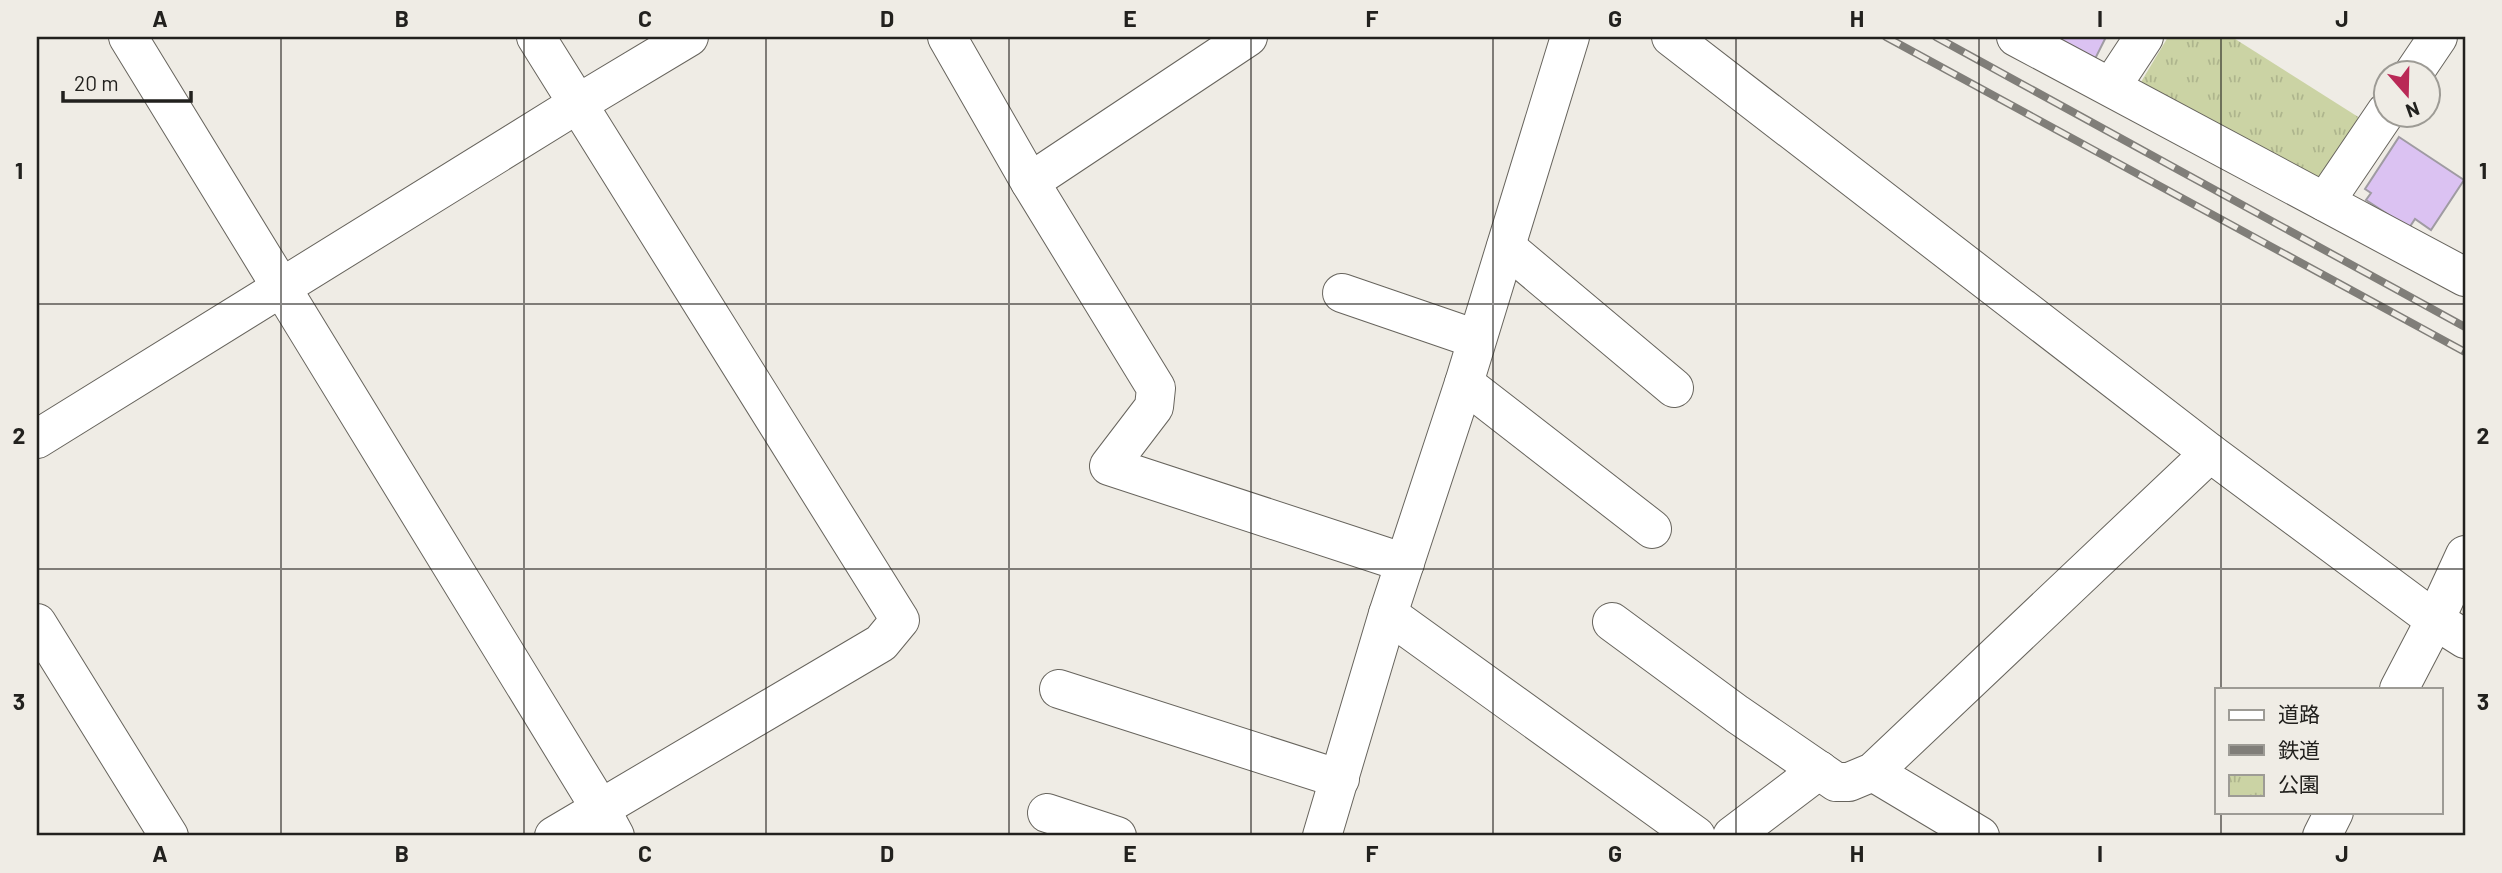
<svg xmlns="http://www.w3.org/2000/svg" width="2502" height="873" viewBox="0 0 2502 873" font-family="Barlow,'Noto Sans JP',sans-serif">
	<defs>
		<pattern id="park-tufts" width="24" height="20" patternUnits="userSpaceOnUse" patternTransform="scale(1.75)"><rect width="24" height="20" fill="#cbd3a4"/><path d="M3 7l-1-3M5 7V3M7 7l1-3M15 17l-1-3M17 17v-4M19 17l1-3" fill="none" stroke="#aeb58d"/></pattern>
	</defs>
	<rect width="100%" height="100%" fill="#efece5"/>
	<!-- park -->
	<polygon fill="url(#park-tufts)" points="2168,37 2232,37 2363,120 2330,178 2316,178 2141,82"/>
	<!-- building -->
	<g fill="#dbc2f2" stroke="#9f9ba2" stroke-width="2">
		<polygon points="2053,37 2106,37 2095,59"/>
		<polygon points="2399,137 2464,180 2431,230 2415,219 2409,228 2366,200 2371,193 2365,189"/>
	</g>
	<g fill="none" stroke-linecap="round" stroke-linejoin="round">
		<defs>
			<g id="minor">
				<polyline points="128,37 600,808 615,836"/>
				<polyline points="536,37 900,620 881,643 554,836"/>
				<polyline points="947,37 1030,182 1156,388 1154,407 1109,466 1405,563"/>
				<polyline points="1671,37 2210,453 2435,620 2465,639"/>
				<polyline points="2016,37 2465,277"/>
				<polyline points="2413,74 2438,37"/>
				<polyline points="2111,87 2144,37"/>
				<polyline points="1030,182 1248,37"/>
				<polyline points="2325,202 2386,112"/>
				<polyline points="1506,247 1674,388"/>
				<polyline points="1342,293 1476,339"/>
				<polyline points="1464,383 1652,529"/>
				<polyline points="37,439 579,103 689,37"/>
				<polyline points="1388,614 1696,836"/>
				<polyline points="1612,622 1737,714 1836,782 1849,782 1873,772 2210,453"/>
				<polyline points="1059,689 1340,779"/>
				<polyline points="1873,772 1980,836"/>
				<polyline points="1047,813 1117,836"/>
				<polyline points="1322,836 1388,614 1464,383 1570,37"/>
				<polyline points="1732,836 1819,770"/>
			</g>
			<g id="tertiary">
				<polyline points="37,623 169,836"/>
				<polyline points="2399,689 2435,620 2465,555"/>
				<polyline points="2322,836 2334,812"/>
			</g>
		</defs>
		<!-- minor casing -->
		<use href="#minor" stroke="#67645d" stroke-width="40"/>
		<!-- tertiary casing -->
		<use href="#tertiary" stroke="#67645d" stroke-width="40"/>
		<!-- minor -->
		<use href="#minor" stroke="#fff" stroke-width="38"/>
		<!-- tertiary -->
		<use href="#tertiary" stroke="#fff" stroke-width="38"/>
		<defs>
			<g id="rail">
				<polyline points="1886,37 2465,352"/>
				<polyline points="1936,37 2465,327"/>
			</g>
		</defs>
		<!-- rail casing -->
		<use href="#rail" stroke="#807e79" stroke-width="8"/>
		<!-- rail -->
		<use href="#rail" stroke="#efece5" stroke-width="5" stroke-dasharray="16" stroke-linecap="butt"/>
	</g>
	<!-- grid -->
	<path fill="none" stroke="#22211e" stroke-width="2" stroke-opacity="0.55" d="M281,37v799M524,37v799M766,37v799M1009,37v799M1251,37v799M1493,37v799M1736,37v799M1979,37v799M2221,37v652M37,304h2428M37,569h2428M2221,812v24"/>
	<!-- border -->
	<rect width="2502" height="873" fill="none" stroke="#efece5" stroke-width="77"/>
	<!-- legend -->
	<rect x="2215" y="688" width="228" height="126" fill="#efece5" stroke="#9d9b95" stroke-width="2"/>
	<rect x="2229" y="710" width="35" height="10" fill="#ffffff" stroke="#9d9b95" stroke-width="2"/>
	<text x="2278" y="722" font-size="21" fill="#22211e">道路</text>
	<rect x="2229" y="745" width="35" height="10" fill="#807e79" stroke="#9d9b95" stroke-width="2"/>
	<text x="2278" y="758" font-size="21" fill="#22211e">鉄道</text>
	<rect x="2229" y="775" width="35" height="21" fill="url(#park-tufts)" stroke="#9d9b95" stroke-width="2"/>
	<text x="2278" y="792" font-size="21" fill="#22211e">公園</text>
	<!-- north arrow -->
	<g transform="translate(2407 94) rotate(160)"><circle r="33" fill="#efece5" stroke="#9d9b95" stroke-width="2"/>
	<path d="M0-5L12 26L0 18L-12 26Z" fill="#b92956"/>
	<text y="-10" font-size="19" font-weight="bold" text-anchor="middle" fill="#22211e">N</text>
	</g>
	<!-- scale -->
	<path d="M63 91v10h128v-10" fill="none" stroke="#22211e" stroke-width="3.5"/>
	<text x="74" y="91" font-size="21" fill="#22211e" stroke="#efece5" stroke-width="5" paint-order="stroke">20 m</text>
	<rect x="38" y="38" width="2426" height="796" fill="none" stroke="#22211e" stroke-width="2.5"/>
	<g font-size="23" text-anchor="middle" font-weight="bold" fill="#22211e">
		<text x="160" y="27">A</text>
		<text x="402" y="27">B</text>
		<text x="645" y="27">C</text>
		<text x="887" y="27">D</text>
		<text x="1130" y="27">E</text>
		<text x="1372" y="27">F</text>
		<text x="1615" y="27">G</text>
		<text x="1857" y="27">H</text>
		<text x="2100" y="27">I</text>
		<text x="2342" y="27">J</text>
		<text x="19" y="179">1</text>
		<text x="2483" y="179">1</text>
		<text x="19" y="444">2</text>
		<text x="2483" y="444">2</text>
		<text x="19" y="710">3</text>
		<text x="2483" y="710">3</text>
		<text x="160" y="862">A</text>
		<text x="402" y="862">B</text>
		<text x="645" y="862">C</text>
		<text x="887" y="862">D</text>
		<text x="1130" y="862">E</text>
		<text x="1372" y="862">F</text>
		<text x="1615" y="862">G</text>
		<text x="1857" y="862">H</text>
		<text x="2100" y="862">I</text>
		<text x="2342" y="862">J</text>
	</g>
</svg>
